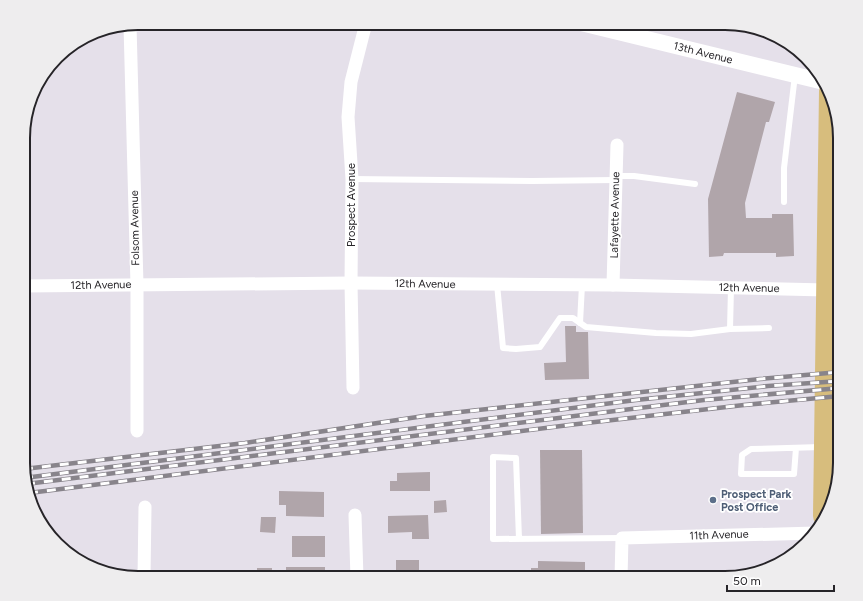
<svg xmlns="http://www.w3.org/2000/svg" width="863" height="601" viewBox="0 0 863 601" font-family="Figtree,sans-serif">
	<rect width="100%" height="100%" fill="#e5e0ea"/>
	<!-- building -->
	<g fill="#b0a5aa">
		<polygon points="737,92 775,102 769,122 766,122 745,203 746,218 772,218 772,214 793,214 794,256 776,257 776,253 724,253 723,256 709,257 708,199"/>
		<polygon points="565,326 576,326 576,332 588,332 589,379 545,380 544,363 566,362"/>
		<polygon points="540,450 582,450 583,533 541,534"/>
		<polygon points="430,472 430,491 390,491 390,481 397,481 397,473"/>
		<polygon points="279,491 324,492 324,517 286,516 286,505 279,505"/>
		<polygon points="446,500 447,512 434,513 434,501"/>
		<polygon points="428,515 429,539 412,539 412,532 388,533 388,516"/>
		<polygon points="261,517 276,517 275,533 260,532"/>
		<rect x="292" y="536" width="33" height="21"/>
		<polygon points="396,560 419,560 419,578 393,578 393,573 396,573"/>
		<polygon points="538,561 585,562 585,578 531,578 531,568 538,568"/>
		<rect x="286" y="567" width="39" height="11"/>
		<rect x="257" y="568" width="15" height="10"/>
	</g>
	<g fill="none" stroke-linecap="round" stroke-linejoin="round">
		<!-- service -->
		<g stroke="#fff" stroke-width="6">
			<polyline points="615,176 634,176 695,184"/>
			<polyline points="352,179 532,181 615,180"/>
			<polyline points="784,202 784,168 795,75"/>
			<polyline points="497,284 503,348 516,349 540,347 560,318 573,318 586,327 656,333 691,334 730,329"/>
			<polyline points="731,288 730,329 769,328"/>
			<polyline points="829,309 840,309"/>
			<polyline points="580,323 582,285"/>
			<polyline points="796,448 794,474 741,474 742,455 751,449 821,447"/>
			<polyline points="519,539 516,458 493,457 493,539 622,538"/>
		</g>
		<!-- minor -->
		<g stroke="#fff" stroke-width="13">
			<polyline points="130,25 137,285 137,431"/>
			<polyline points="613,285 617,145"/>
			<polyline points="24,286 351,283 613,285 826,290"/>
			<polyline points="353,388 351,283 352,179 348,117 351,82 366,23"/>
			<polyline points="823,467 840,467"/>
			<polyline points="355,515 357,578"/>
			<polyline points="144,578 145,507"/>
			<polyline points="621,578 622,538 816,533"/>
		</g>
		<!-- tertiary -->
		<polyline stroke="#fff" stroke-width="16" points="581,23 824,82"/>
		<!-- primary -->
		<polyline stroke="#d7bd7d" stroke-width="20" points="823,516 829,91"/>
		<defs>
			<g id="rail">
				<polyline points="24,469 245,443 424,416 760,379 840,372"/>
				<polyline points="24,478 636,400 768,386 840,381"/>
				<polyline points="26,484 704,400 840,388"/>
				<polyline points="29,493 569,425 744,405 840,396"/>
			</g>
		</defs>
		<!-- rail casing -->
		<use href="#rail" stroke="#88848b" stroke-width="4.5"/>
		<!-- rail -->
		<use href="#rail" stroke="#fff" stroke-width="3" stroke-dasharray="9" stroke-linecap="butt"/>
	</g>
	<!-- markers -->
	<circle fill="#5c6f8a" stroke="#fff" stroke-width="1.5" cx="713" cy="500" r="4"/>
	<g text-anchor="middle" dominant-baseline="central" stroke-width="3.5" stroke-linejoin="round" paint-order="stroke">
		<!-- street labels -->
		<g font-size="11" fill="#262428" stroke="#fff">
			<text transform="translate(703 53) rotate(14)">13th Avenue</text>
			<text transform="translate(351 205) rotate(-90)">Prospect Avenue</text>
			<text transform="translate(615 215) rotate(-89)">Lafayette Avenue</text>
			<text transform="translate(135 228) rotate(-91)">Folsom Avenue</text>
			<text transform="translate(425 284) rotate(1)">12th Avenue</text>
			<text transform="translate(101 285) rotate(-1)">12th Avenue</text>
			<text transform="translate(749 288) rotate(1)">12th Avenue</text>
			<text transform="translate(719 535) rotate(-2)">11th Avenue</text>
		</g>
		<!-- service labels -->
		<g font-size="11" font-weight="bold" fill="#4e5e75" stroke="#fff" text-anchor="start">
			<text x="721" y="494">Prospect Park<tspan x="721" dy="13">Post Office</tspan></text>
		</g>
	</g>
	<!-- crop -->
	<path d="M0 0H863V601H0ZM138 30H725A108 108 0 0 1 833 138V463A108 108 0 0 1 725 571H138A108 108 0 0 1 30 463V138A108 108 0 0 1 138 30Z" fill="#eeedee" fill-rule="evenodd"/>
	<path fill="none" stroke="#262428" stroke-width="2" d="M138 30H725A108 108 0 0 1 833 138V463A108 108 0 0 1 725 571H138A108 108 0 0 1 30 463V138A108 108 0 0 1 138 30Z"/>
	<!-- scale -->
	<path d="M727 585v6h107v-6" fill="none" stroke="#262428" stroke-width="2"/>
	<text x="733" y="585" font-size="12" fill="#262428" stroke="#ffffff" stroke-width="3" paint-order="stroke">50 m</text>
</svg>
